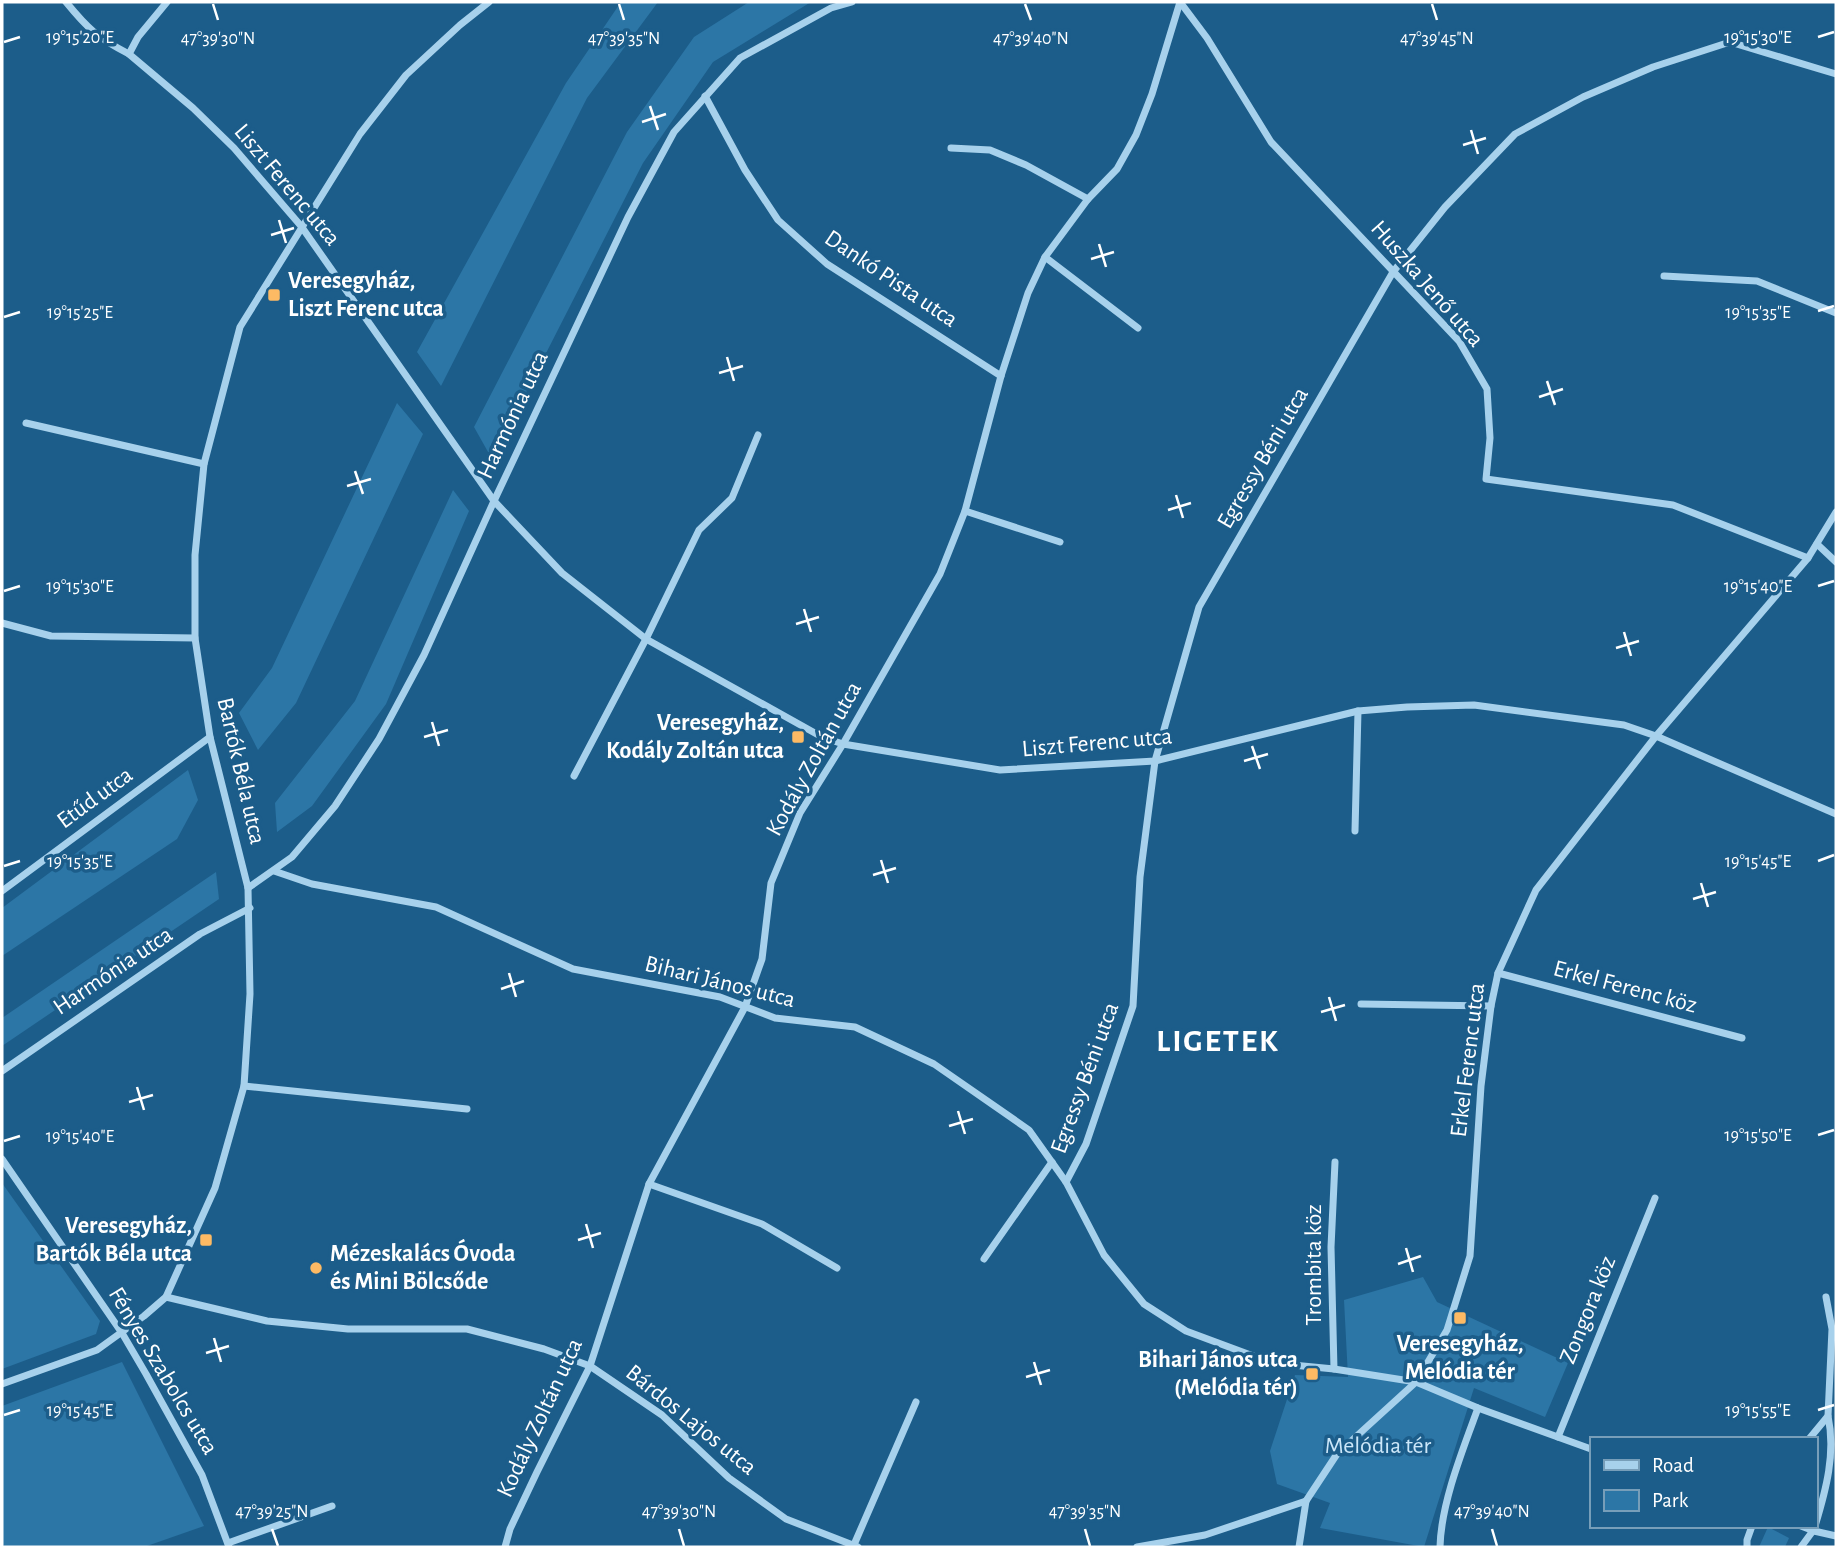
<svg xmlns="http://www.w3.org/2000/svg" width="1838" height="1549" viewBox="0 0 1838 1549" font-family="'Alegreya Sans',sans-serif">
	<rect width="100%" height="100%" fill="#1c5d8a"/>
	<!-- green -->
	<g fill="#2c76a6">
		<polygon points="621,2 658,2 587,98 441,386 417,352 566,83"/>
		<polygon points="749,2 811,2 713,62 643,163 492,459 474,427 627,132 694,37"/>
		<polygon points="397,403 423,434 296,703 258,750 239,713 272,668"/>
		<polygon points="453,490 469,511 386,704 312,806 277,832 275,803 355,701"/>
		<polygon points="188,770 198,800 177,839 2,956 2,908"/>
		<polygon points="216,872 219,899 2,1046 2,1018"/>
		<polygon points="2,1183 100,1321 96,1334 2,1369"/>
		<polygon points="1423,1277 1437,1302 1568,1363 1545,1417 1474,1388 1424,1547 1320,1528 1330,1503 1277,1484 1270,1451 1295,1375 1348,1377 1344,1300"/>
		<polygon points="122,1362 204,1526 144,1547 5,1547 2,1543 2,1406"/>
		<polygon points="1768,1527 1789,1538 1785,1547 1759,1547"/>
	</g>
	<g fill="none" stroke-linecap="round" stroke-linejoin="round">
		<!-- minor -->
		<g stroke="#a7d1ec" stroke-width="7">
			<path d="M66,2c22,27 32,36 63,52"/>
			<polyline points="167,2 138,37 129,54 193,108 234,148 301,226 494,501 562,573 646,639 822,737 843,744 1000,770 1155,761 1358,711 1407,707 1474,705 1624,725 1656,736 1836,814"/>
			<polyline points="1180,2 1207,38 1271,142 1459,341 1487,389 1490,438 1486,479 1673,505 1808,558"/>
			<polyline points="705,96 745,170 778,220 827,264 1001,376"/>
			<polyline points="951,148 990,150 1026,165 1088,199"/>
			<polyline points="1045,257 1138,328"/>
			<polyline points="1664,276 1757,281 1836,313"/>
			<polyline points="26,423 204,464"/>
			<polyline points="965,511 1060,542"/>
			<polyline points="1817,544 1836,562"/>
			<polyline points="2,623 51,636 195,638"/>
			<polyline points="574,776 646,639 699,530 732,498 758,435"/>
			<polyline points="1355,831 1358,711"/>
			<polyline points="274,871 312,884 436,907 573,969 720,997 775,1018 855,1027 934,1064 1029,1130 1066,1182 1104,1255 1144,1304 1186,1331 1272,1363 1334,1369 1416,1382 1478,1408 1591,1449"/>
			<polyline points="248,888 292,857 335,806 379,739 424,655 494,501 628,217 674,132 740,58 831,8 852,2"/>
			<polyline points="2,891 210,737"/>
			<polyline points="1498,973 1742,1038"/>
			<polyline points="1361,1004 1491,1006"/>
			<polyline points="2,1071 200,934 250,908"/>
			<polyline points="244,1086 467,1109"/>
			<polyline points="2,1159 122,1333 146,1374 202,1475 229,1547"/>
			<polyline points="1066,1182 1086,1144 1133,1006 1140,877 1155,761 1199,607 1393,272 1445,207 1515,134 1583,97 1653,67 1730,42 1836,74"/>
			<polyline points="649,1184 762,1224 837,1268"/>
			<polyline points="984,1259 1052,1162"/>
			<polyline points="166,1297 267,1321 348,1329 467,1329 544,1349 590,1366 662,1415 729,1478 786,1519 858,1547"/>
			<polyline points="1334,1369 1331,1247 1335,1162"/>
			<polyline points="2,1384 97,1350 144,1316 166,1297 215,1188 244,1086 250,994 248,888 210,737 195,638 195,555 204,464 240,327 360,134 406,75 460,25 489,2"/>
			<polyline points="1558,1437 1655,1198"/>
			<polyline points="1809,1439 1828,1416 1832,1329 1826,1297"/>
			<polyline points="1801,1526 1814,1531 1836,1536"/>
			<path d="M1815,1526c11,-36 21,-73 13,-110"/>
			<polyline points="228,1543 332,1506"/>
			<polyline points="505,1547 510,1529 537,1472 590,1366 649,1184 745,1007 762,959 771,883 800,813 843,744 940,574 965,511 1001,376 1028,293 1045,257 1088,199 1117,169 1136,135 1152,94 1180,2"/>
			<polyline points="853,1547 916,1402"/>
			<polyline points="1137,1547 1205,1535 1306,1501"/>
			<polyline points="1299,1547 1306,1501 1337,1454 1416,1382 1447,1330 1470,1256 1481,1086 1491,1006 1498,973 1536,890 1656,736 1808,558 1836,512"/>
			<path d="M1440,1547c1,-44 23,-98 38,-139"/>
			<polyline points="1747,1547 1747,1540 1752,1526"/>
			<polyline points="1801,1547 1815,1528"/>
		</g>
	</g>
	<!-- ticks -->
	<path fill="none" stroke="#fff" stroke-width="2.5" d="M213,4l5,16M619,4l5,16M1025,4l6,16M1432,4l5,16M1818,37l16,-5M4,42l16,-5M650,106l8,24M642,122l24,-8M1471,130l7,24M1463,145l23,-7M279,220l7,23M271,235l23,-7M1099,244l7,23M1091,259l23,-7M1818,311l16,-5M4,317l16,-5M727,357l7,24M719,373l24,-7M1547,381l8,24M1539,397l24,-8M355,471l8,23M347,486l24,-7M1176,495l7,23M1168,510l23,-7M1818,586l16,-5M4,591l16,-5M804,609l7,23M796,624l23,-7M1624,632l7,24M1616,648l23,-7M432,722l7,24M424,737l24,-7M1252,746l8,23M1244,761l24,-7M881,860l7,23M1818,861l16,-6M4,866l16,-5M873,875l23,-7M1701,883l7,24M1693,899l23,-7M509,973l7,24M501,989l23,-8M1329,997l7,24M1321,1012l24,-7M137,1087l7,23M129,1102l24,-7M958,1111l7,23M949,1126l24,-7M1818,1135l16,-5M4,1141l16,-5M586,1224l7,24M578,1240l23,-7M1406,1248l7,24M1398,1264l23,-8M214,1338l7,24M206,1353l23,-7M1034,1362l7,23M1026,1377l24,-7M1818,1410l16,-5M4,1415l16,-5M272,1529l6,17M679,1529l5,17M1085,1529l5,17M1492,1529l5,17"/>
	<!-- markers -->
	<g fill="#fdba64" stroke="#1c5d8a" stroke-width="2.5">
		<rect x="267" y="288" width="14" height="14" rx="3.5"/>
		<rect x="791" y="730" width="14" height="14" rx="3.5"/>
		<rect x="199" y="1233" width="14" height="14" rx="3.5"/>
		<circle cx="316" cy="1268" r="7"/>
		<rect x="1453" y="1311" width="14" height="14" rx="3.5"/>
		<rect x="1305" y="1367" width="14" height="14" rx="3.5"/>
	</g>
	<g text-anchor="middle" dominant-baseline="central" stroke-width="7" stroke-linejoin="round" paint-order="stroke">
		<!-- street labels -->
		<g font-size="24" fill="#fff" stroke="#1c5d8a">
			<text transform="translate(287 185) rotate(50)">Liszt Ferenc utca</text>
			<text transform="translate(891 279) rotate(34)">Dankó Pista utca</text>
			<text transform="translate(1427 284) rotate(49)">Huszka Jenő utca</text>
			<text transform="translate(513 415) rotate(-65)">Harmónia utca</text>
			<text transform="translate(1263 458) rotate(-60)">Egressy Béni utca</text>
			<text transform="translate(1097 743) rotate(-5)">Liszt Ferenc utca</text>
			<text transform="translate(814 759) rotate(-61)">Kodály Zoltán utca</text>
			<text transform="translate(241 771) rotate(77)">Bartók Béla utca</text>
			<text transform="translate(95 798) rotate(-36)">Etűd utca</text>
			<text transform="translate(113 971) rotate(-34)">Harmónia utca</text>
			<text transform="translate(720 982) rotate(14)">Bihari János utca</text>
			<text transform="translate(1625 987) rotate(15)">Erkel Ferenc köz</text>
			<text transform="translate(1468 1060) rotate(-83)">Erkel Ferenc utca</text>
			<text transform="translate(1085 1078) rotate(-70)">Egressy Béni utca</text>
			<text transform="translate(1314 1265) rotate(-90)">Trombita köz</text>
			<text transform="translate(1588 1310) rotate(-68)">Zongora köz</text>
			<text transform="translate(163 1371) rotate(59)">Fényes Szabolcs utca</text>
			<text transform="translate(540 1418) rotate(-65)">Kodály Zoltán utca</text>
			<text transform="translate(691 1420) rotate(39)">Bárdos Lajos utca</text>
		</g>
		<!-- poi labels -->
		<g font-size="24" font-weight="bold" fill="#fff" stroke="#1c5d8a" text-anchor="end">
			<text x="288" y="281" text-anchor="start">Veresegyház,<tspan x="288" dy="28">Liszt Ferenc utca</tspan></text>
			<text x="784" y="723">Veresegyház,<tspan x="784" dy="28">Kodály Zoltán utca</tspan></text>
			<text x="192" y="1226">Veresegyház,<tspan x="192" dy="28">Bartók Béla utca</tspan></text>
			<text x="330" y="1254" text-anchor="start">Mézeskalács Óvoda<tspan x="330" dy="28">és Mini Bölcsőde</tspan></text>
			<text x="1460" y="1344" text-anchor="middle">Veresegyház,<tspan x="1460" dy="28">Melódia tér</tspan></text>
			<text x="1298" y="1360">Bihari János utca<tspan x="1298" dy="28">(Melódia tér)</tspan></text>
		</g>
		<!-- park labels -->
		<g font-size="24" fill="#cce7f9" stroke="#1c5d8a">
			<text x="1378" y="1446">Melódia tér</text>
		</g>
		<!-- district labels -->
		<g font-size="32" font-weight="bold" letter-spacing="2" fill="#fff" stroke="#1c5d8a">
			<text x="1218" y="1041">LIGETEK</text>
		</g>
	</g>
	<g font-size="18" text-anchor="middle" fill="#fff" stroke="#1c5d8a" stroke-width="7" stroke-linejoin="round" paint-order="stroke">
		<text x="1758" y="43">19°15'30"E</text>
		<text x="80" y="43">19°15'20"E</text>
		<text x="218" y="44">47°39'30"N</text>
		<text x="624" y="44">47°39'35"N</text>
		<text x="1031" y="44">47°39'40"N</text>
		<text x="1437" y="44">47°39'45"N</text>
		<text x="1758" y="318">19°15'35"E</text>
		<text x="80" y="318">19°15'25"E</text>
		<text x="1758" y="592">19°15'40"E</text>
		<text x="80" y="592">19°15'30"E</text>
		<text x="1758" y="867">19°15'45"E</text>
		<text x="80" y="867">19°15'35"E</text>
		<text x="1758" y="1141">19°15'50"E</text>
		<text x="80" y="1142">19°15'40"E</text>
		<text x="1758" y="1416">19°15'55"E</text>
		<text x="80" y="1416">19°15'45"E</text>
		<text x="272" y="1517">47°39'25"N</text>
		<text x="679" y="1517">47°39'30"N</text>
		<text x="1085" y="1517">47°39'35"N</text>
		<text x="1492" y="1517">47°39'40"N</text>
	</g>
	<!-- border -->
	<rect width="1838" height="1549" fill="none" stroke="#ffffff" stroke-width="7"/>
	<!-- legend -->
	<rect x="1590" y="1437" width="228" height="91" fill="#1c5d8a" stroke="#779eb9" stroke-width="2"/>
	<rect x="1604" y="1460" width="35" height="10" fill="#a7d1ec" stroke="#779eb9" stroke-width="2"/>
	<text x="1652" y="1472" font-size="21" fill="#ffffff">Road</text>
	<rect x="1604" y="1490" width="35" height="21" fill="#2c76a6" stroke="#779eb9" stroke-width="2"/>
	<text x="1652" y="1507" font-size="21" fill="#ffffff">Park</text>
</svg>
